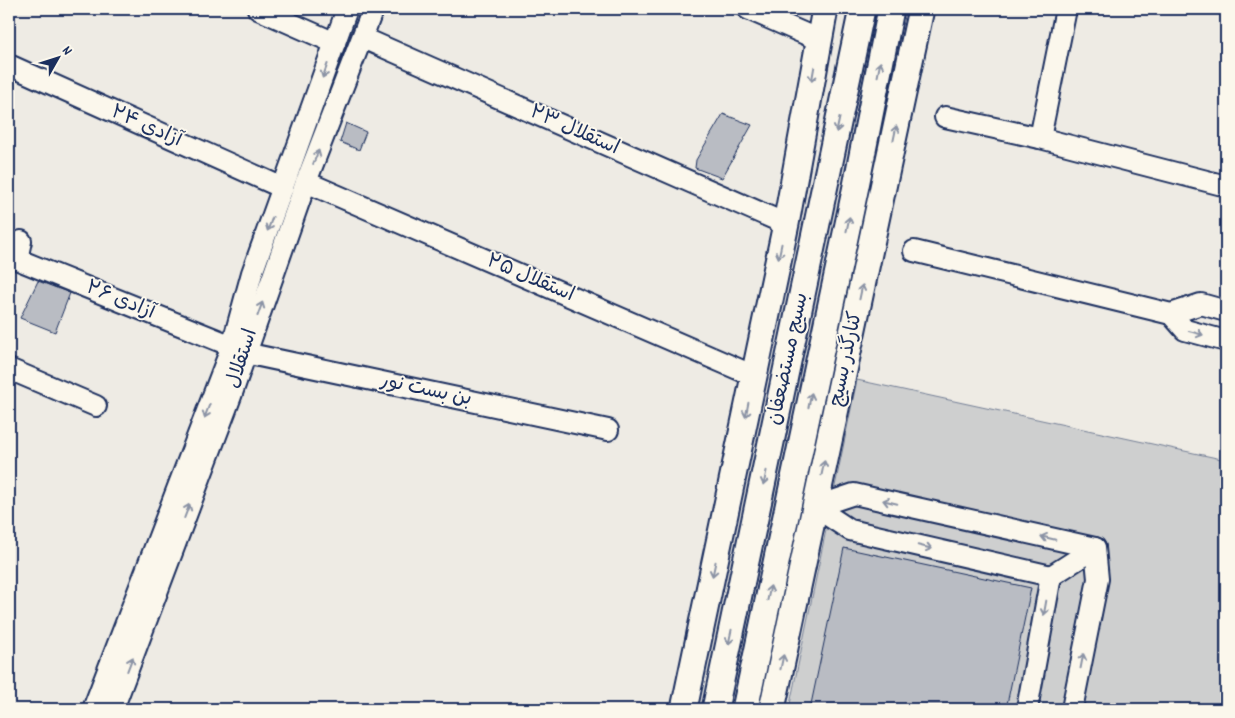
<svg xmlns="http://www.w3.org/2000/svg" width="1235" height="718" viewBox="0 0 1235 718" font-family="Dekko,'Playpen Sans Arabic',sans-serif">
	<rect width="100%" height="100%" fill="#eeebe4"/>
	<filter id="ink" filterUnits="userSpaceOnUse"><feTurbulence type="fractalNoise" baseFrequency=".02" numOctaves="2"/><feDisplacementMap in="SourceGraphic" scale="10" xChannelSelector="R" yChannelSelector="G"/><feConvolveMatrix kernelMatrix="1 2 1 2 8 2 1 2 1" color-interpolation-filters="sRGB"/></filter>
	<g filter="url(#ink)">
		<!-- green -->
		<polygon fill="#cecfcf" stroke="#747f96" points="857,380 1226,460 1226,709 789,709"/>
		<!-- building -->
		<g fill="#b9bcc3" stroke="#1b2f5e">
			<polygon points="723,114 752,125 722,178 695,168 696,160"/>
			<polygon points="346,123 366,132 359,150 340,142"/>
			<polygon points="38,281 70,293 55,332 20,318"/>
			<polygon points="844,548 1031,588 1006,709 810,709"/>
		</g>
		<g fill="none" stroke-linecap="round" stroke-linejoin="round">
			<defs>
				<g id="minor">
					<polyline points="258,9 335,43"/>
					<polyline points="748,9 819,40"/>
					<polyline points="363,38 786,224"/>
					<polyline points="9,65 283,188"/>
					<polyline points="945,117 1040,138 1226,186"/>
					<polyline points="1040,138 1066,9"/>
					<polyline points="306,182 754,376"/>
					<polyline points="914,251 1171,314 1201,304 1226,311"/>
					<polyline points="9,256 232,346"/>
					<polyline points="17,259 21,241"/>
					<polyline points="1171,314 1185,330 1226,341"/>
					<polyline points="245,353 608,430"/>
					<polyline points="9,369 96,406"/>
					<polyline points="815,507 854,494 1095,548 1098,579 1072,709"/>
					<polyline points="815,507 850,530 1051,576 1027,709"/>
					<polyline points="1051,576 1095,548"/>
					<polyline points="93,709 232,346 252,273 347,9"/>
					<polyline points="113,709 231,396 306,182 373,9"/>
				</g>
				<g id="major">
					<polyline points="684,709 786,224 825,9"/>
					<polyline points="715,709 862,9"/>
					<polyline points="745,709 856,186 891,9"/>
					<polyline points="772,709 921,9"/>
				</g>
			</defs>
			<!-- minor casing -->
			<use href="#minor" stroke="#1b2f5e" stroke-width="24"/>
			<!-- major casing -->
			<use href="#major" stroke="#1b2f5e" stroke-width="29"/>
			<!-- minor -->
			<use href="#minor" stroke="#fbf7ec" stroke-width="20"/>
			<!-- major -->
			<use href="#major" stroke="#fbf7ec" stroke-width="25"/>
		</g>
		<!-- one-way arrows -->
		<defs><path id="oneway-shaft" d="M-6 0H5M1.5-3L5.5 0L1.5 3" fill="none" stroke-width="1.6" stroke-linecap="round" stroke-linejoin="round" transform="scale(1.25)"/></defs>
		<g stroke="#8b93a5">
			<use href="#oneway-shaft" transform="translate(879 69) rotate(-79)"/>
			<use href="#oneway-shaft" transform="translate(325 71) rotate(110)"/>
			<use href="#oneway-shaft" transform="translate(813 74) rotate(100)"/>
			<use href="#oneway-shaft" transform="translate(838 125) rotate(102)"/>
			<use href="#oneway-shaft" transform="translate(895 133) rotate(-78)"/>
			<use href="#oneway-shaft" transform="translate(316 157) rotate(-68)"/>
			<use href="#oneway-shaft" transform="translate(270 224) rotate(110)"/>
			<use href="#oneway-shaft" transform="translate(848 224) rotate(-78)"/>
			<use href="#oneway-shaft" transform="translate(780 251) rotate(102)"/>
			<use href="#oneway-shaft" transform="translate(861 292) rotate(-78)"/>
			<use href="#oneway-shaft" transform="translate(260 309) rotate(-70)"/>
			<use href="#oneway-shaft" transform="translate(1196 333) rotate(15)"/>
			<use href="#oneway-shaft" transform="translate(810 400) rotate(-78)"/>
			<use href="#oneway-shaft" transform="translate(747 410) rotate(101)"/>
			<use href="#oneway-shaft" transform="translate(207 411) rotate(111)"/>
			<use href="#oneway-shaft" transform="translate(823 468) rotate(-78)"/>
			<use href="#oneway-shaft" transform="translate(765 478) rotate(102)"/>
			<use href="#oneway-shaft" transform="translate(890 502) rotate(-167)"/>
			<use href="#oneway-shaft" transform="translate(187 511) rotate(-69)"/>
			<use href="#oneway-shaft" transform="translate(1048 538) rotate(-167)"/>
			<use href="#oneway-shaft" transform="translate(925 547) rotate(13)"/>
			<use href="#oneway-shaft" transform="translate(714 569) rotate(102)"/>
			<use href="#oneway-shaft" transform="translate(769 593) rotate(-78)"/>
			<use href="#oneway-shaft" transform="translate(1045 608) rotate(100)"/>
			<use href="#oneway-shaft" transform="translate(730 637) rotate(102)"/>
			<use href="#oneway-shaft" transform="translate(1082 661) rotate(-79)"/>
			<use href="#oneway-shaft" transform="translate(782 662) rotate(-78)"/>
			<use href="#oneway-shaft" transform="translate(130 664) rotate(-69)"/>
		</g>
	</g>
	<g text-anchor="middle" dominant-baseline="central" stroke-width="4" stroke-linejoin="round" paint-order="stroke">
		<!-- street labels -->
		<g font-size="20" fill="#1b2f5e" stroke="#fbf7ec">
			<text transform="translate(146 127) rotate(24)">آزادی ۲۴</text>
			<text transform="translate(574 131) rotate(24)">استقلال ۲۳</text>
			<text transform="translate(530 279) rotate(23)">استقلال ۲۵</text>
			<text transform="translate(120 301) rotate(22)">آزادی ۲۶</text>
			<text transform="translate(243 359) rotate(-72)">استقلال</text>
			<text transform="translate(789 359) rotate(-78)">بسیج مستضعفان</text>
			<text transform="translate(847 359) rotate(-78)">کنارگذر بسیج</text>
			<text transform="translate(426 391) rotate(12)">بن بست نور</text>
		</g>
	</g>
	<!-- margin -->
	<rect width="1235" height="718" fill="none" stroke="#fbf7ec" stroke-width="30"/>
	<rect x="15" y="15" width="1205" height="688" fill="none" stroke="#1b2f5e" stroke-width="2" filter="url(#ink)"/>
	<!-- north arrow -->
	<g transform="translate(58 58) rotate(51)" stroke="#fbf7ec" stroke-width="4" paint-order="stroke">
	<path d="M0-4L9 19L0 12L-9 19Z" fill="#1b2f5e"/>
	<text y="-8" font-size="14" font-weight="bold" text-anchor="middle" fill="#1b2f5e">N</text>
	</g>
</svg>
